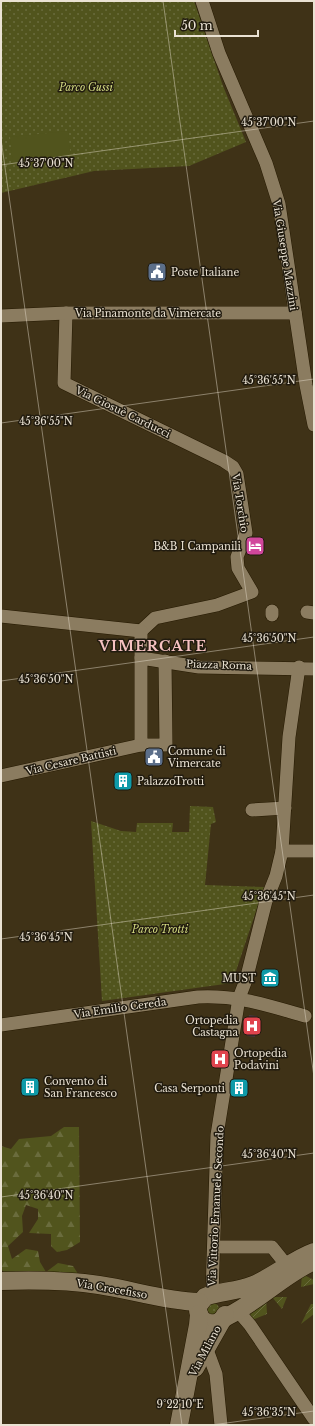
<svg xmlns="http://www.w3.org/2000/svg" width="315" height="1426" viewBox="0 0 315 1426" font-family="'Libre Baskerville',serif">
	<defs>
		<pattern id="grass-dots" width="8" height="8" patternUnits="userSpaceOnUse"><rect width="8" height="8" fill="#51541d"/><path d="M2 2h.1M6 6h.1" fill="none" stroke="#6a6c3d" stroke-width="1.8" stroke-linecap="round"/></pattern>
		<pattern id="forest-firs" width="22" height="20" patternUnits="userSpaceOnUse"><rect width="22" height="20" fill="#51541d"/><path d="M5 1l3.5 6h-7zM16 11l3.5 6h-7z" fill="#6a6c3d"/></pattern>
		<pattern id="garden-furrows" width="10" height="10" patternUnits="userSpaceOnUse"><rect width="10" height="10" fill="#51541d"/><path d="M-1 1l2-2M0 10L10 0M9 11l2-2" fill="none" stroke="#6a6c3d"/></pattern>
	</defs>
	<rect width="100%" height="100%" fill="#3f3217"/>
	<!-- medical -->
	<polygon fill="#473640" points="249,1015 257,1016 255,1037 247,1036"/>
	<!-- grass -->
	<g fill="url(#grass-dots)">
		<polygon points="1,1 194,1 223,86 246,142 189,166 94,171 1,193"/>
		<polygon points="190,806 213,807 216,822 211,824 205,885 264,887 232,983 102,1001 91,821 121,831 136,832 137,823 173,823 172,832 189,832"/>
		<circle cx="213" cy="1309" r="6"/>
	</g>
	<!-- forest -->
	<polygon fill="url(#forest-firs)" points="64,1127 79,1127 80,1242 67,1250 57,1252 51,1246 51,1234 29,1233 38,1219 38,1209 26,1205 22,1216 23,1232 8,1246 12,1259 26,1249 38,1251 40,1262 46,1272 58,1263 73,1266 82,1280 10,1279 1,1269 1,1146 11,1149 19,1139 51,1136"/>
	<!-- garden -->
	<g fill="url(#garden-furrows)">
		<polygon points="302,1274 314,1280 314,1284 301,1287"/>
		<polygon points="266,1297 267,1314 252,1320 250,1314"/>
		<polygon points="272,1297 287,1297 282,1309"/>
		<polygon points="311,1304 314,1304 314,1314 301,1324"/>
	</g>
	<!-- pitch -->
	<polygon fill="#51541d" points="68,131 71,159 13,165 10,137"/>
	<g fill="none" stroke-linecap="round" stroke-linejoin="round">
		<defs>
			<g id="street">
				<polyline points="202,1 219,53 266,163 279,204 306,385 314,425"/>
				<polyline points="66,313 64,383 224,461 233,467 237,474 246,533 237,557 238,568 252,592 217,605 155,618 141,631"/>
				<polyline points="1,316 66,313 295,313"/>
				<polyline points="272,611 272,615"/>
				<polyline points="307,612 314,613"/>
				<polyline points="1,616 141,631"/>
				<polyline points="141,631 141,658"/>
				<polyline points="141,745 141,658 199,667 314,669"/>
				<polyline points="1,776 141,745 166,745 165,661"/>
				<polyline points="252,810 285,808"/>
				<polyline points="282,851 314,851"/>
				<path d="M1,1025l197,-28c40,-2 68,8 107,19"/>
				<polyline points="221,1247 272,1247 284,1262"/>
				<polyline points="212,1295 217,1135 239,998 246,980 266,901 276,876 282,851 289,737 299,667"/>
				<polyline points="238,1311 250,1325 314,1419"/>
				<polyline points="206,1347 216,1374 221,1425"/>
			</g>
			<g id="secondary">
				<path d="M314,1252c-22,8 -39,24 -61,33 -16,7 -35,6 -48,12l-7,9c-1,10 6,19 17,17 5,-1 9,-5 13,-7 31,-15 55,-41 86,-55"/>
				<path d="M1,1281c33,-1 66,-1 98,4 34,5 66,16 100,17"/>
				<polyline points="195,1368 225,1315"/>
				<polyline points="179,1425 198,1325 199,1314"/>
			</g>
		</defs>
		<!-- street casing -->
		<use href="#street" stroke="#251901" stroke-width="14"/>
		<!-- secondary casing -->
		<use href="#secondary" stroke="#251901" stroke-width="19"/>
		<!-- street -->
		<use href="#street" stroke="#8b7c60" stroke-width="13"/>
		<!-- secondary -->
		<use href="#secondary" stroke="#8b7c60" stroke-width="18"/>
	</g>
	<!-- ticks -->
	<path fill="none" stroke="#eae2d3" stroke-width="1" stroke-opacity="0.45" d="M163,1l151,1076M1,139l181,1286M1,165l313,-44M1,423l313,-44M1,681l313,-44M1,939l313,-44M1,1197l313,-44M212,1425l102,-14"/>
	<!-- icons -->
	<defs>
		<symbol id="civic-square" viewBox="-11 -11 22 22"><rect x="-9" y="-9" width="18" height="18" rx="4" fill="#5c6f8a" stroke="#211b0f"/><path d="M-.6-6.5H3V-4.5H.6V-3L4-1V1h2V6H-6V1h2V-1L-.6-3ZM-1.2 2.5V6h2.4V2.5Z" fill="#fff"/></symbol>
		<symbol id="hotel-square" viewBox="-11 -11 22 22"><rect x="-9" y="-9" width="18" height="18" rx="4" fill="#d1479c" stroke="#211b0f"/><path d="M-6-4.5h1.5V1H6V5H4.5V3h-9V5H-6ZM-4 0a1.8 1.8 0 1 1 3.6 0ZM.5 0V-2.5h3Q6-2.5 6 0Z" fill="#fff"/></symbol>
		<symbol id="building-square" viewBox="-11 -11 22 22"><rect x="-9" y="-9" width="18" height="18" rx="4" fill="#0f9aa8" stroke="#211b0f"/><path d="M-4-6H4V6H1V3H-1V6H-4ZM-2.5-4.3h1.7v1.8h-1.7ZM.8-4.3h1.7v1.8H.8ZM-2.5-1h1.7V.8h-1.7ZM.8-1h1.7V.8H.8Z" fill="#fff"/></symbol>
		<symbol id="museum-square" viewBox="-11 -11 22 22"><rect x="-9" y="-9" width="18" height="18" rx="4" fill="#0f9aa8" stroke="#211b0f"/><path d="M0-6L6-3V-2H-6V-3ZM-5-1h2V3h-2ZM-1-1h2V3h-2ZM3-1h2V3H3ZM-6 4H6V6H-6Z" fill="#fff"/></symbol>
		<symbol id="hospital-square" viewBox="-11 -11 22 22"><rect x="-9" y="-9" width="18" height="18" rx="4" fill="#e0444e" stroke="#211b0f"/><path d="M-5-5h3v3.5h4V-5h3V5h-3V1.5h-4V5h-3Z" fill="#fff"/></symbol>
	</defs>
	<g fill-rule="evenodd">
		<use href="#civic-square" x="146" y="261" width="22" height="22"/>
		<use href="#hotel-square" x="244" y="535" width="22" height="22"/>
		<use href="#civic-square" x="143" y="746" width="22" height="22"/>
		<use href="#building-square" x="112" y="770" width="22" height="22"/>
		<use href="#museum-square" x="259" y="967" width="22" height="22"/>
		<use href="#hospital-square" x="241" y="1015" width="22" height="22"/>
		<use href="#hospital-square" x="209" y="1048" width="22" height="22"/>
		<use href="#building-square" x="19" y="1076" width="22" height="22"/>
		<use href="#building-square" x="228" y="1077" width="22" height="22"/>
	</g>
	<g text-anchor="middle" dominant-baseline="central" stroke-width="3" stroke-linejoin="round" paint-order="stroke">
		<!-- park labels -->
		<g font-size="10" font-style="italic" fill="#d3da81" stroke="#211b0f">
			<text x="86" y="87">Parco Gussi</text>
			<text x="160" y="929">Parco Trotti</text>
		</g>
		<!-- street labels -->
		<g font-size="10" fill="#eae2d3" stroke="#211b0f">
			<text transform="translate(285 255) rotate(81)">Via Giuseppe Mazzini</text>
			<text x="148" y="313">Via Pinamonte da Vimercate</text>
			<text transform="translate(123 412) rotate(26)">Via Giosuè Carducci</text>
			<text transform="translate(240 503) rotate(81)">Via Torchio</text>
			<text transform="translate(219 665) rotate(2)">Piazza Roma</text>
			<text transform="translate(71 761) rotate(-13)">Via Cesare Battisti</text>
			<text transform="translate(120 1008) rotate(-8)">Via Emilio Cereda</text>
			<text transform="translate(216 1206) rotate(-87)">Via Vittorio Emanuele Secondo</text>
			<text transform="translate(112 1289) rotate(10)">Via Crocefisso</text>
			<text transform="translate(205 1351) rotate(-62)">Via Milano</text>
		</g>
		<!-- poi labels -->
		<g font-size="10" fill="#eae2d3" stroke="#211b0f" text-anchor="start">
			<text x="171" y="272">Poste Italiane</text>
			<text x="241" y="546" text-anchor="end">B&amp;B I Campanili</text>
			<text x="168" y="751">Comune di<tspan x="168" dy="12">Vimercate</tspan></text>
			<text x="137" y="781">PalazzoTrotti</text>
			<text x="256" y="978" text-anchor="end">MUST</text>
			<text x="238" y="1020" text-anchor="end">Ortopedia<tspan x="238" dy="12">Castagna</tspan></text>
			<text x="234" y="1053">Ortopedia<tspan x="234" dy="12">Podavini</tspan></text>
			<text x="44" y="1081">Convento di<tspan x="44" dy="12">San Francesco</tspan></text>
			<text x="225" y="1088" text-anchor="end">Casa Serponti</text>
		</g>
		<!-- district labels -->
		<g font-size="14" font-weight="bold" letter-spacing="1" fill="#f6c2c1" stroke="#211b0f">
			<text x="153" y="646">VIMERCATE</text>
		</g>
	</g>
	<g font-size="10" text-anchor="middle" fill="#eae2d3" stroke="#211b0f" stroke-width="3" stroke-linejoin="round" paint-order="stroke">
		<text x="269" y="126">45°37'00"N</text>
		<text x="46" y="167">45°37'00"N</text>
		<text x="269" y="384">45°36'55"N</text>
		<text x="46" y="425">45°36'55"N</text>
		<text x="269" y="642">45°36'50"N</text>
		<text x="46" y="683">45°36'50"N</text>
		<text x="269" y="900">45°36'45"N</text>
		<text x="46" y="941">45°36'45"N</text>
		<text x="269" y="1158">45°36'40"N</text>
		<text x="46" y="1199">45°36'40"N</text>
		<text x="180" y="1408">9°22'10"E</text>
		<text x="269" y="1416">45°36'35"N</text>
	</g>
	<!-- border -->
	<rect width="315" height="1426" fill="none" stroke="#eae2d3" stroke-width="4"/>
	<!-- scale -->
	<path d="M175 30v6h83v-6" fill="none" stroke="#eae2d3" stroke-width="2"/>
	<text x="181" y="30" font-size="12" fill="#eae2d3" stroke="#211b0f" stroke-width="3" paint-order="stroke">50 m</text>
</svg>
